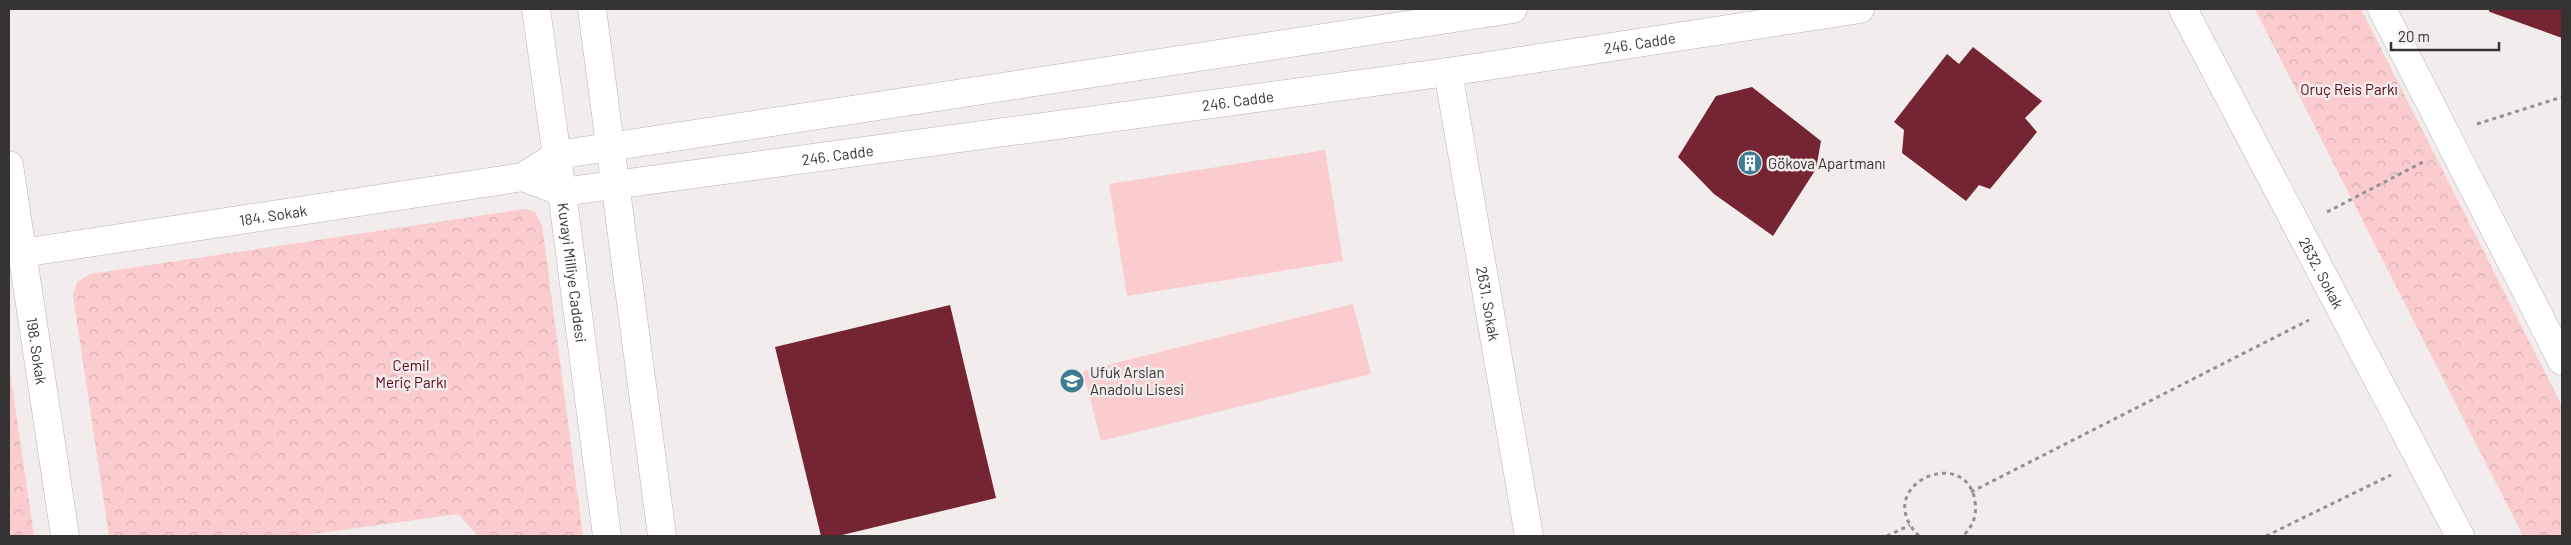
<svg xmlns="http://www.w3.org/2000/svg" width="2571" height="545" viewBox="0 0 2571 545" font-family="Barlow,sans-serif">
	<defs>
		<pattern id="park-crowns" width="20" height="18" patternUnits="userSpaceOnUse" patternTransform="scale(1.25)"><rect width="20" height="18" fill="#fbccce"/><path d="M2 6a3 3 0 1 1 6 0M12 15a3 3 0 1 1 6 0" fill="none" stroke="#d8b0b1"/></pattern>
	</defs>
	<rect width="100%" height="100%" fill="#f3ecec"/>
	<!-- park -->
	<g fill="url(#park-crowns)">
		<polygon points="2255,9 2361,9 2562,406 2562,536 2523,536"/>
		<polygon points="525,209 535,212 542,225 583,536 478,536 458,514 299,536 109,536 73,295 77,282 90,274"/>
		<polygon points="9,365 34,536 9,536"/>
	</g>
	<!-- pitch -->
	<g fill="#fbccce">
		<polygon points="1325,150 1343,261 1127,296 1109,184"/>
		<polygon points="1353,304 1371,374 1101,441 1083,371"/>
	</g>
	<!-- building -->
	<g fill="#742531">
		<polygon points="2488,9 2562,9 2562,38 2490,12"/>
		<polygon points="1973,47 2042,101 2025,118 2037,132 1990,189 1979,185 1966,201 1902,153 1904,130 1894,122 1947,54 1959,64"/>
		<polygon points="1752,87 1821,141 1816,169 1773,236 1714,194 1678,157 1716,96"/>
		<polygon points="950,305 996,498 838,536 821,536 775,347"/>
	</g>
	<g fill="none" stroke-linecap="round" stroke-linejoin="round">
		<defs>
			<g id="street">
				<path id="s1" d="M2183,9l277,527"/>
				<polyline points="2382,9 2562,361"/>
				<path id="s2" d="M1448,72l81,464"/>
				<polyline points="557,155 523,177 562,192"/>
				<path id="s3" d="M9,165l56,371"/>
				<path id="s4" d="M22,253l501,-76"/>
			</g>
			<g id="secondary">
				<path id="s5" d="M536,9l26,183 45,344"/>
				<polyline points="592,9 662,536"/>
				<polyline points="557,155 1513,9"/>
				<path id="s6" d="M562,192l886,-120 412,-63"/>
			</g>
		</defs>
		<!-- street casing -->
		<use href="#street" stroke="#b9b2b2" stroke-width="29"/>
		<!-- secondary casing -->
		<use href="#secondary" stroke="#b9b2b2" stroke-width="29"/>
		<!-- path -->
		<g stroke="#959090" stroke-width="3" stroke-dasharray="4 4" stroke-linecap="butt">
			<polyline points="2477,124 2562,97"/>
			<polyline points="2327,212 2423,162"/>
			<polyline points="1971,492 2309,320"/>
			<polyline points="1887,536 1910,525"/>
			<path d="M1919,536c-50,-50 47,-93 56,-35 2,15 -2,25 -12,35"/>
			<polyline points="2266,536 2391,475"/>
		</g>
		<!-- street -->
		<use href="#street" stroke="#fff" stroke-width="28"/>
		<!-- secondary -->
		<use href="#secondary" stroke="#fff" stroke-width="28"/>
	</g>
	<!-- icons -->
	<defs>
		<symbol id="building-disc" viewBox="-11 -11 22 22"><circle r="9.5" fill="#3f7b92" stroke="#f3ecec"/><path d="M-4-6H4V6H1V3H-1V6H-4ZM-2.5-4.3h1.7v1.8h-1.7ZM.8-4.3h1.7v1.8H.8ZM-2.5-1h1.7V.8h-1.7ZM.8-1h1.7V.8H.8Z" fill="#fff"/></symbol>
		<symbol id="school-disc" viewBox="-11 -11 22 22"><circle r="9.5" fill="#3f7b92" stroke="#f3ecec"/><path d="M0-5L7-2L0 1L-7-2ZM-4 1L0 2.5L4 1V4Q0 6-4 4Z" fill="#fff"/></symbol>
	</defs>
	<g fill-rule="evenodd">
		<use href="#building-disc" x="1736" y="149" width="28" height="28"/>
		<use href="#school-disc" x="1058" y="367" width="28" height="28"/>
	</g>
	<g text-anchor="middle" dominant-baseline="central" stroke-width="5" stroke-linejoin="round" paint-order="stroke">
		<!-- street labels -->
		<g font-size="15" fill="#363333" stroke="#f3ecec">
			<text stroke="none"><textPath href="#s6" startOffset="1088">246. Cadde</textPath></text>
			<text stroke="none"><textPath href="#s6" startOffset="682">246. Cadde</textPath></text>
			<text stroke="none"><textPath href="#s6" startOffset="278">246. Cadde</textPath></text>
			<text stroke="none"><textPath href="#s4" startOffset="254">184. Sokak</textPath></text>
			<text stroke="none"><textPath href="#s5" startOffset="266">Kuvayi Milliye Caddesi</textPath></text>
			<text stroke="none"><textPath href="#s1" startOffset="298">2632. Sokak</textPath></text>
			<text stroke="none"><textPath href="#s2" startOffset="235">2631. Sokak</textPath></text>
			<text stroke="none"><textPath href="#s3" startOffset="188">198. Sokak</textPath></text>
		</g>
		<!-- park labels -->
		<g font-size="15" fill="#59061a" stroke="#f3ecec">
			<text x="2349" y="89">Oruç Reis Parkı</text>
			<text x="411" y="365">Cemil<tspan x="411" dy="17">Meriç Parkı</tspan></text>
		</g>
		<!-- poi labels -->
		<g font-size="15" fill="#363333" stroke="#f3ecec" text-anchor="start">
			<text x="1768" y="163">Gökova Apartmanı</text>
			<text x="1090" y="372">Ufuk Arslan<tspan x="1090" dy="17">Anadolu Lisesi</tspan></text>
		</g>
	</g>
	<!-- border -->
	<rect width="2571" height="545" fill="none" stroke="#363333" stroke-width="20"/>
	<!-- scale -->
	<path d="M2391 42v8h108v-8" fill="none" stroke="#363333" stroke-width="2.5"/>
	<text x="2398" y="42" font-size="15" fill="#363333" stroke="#f3ecec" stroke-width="4" paint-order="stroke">20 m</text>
</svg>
